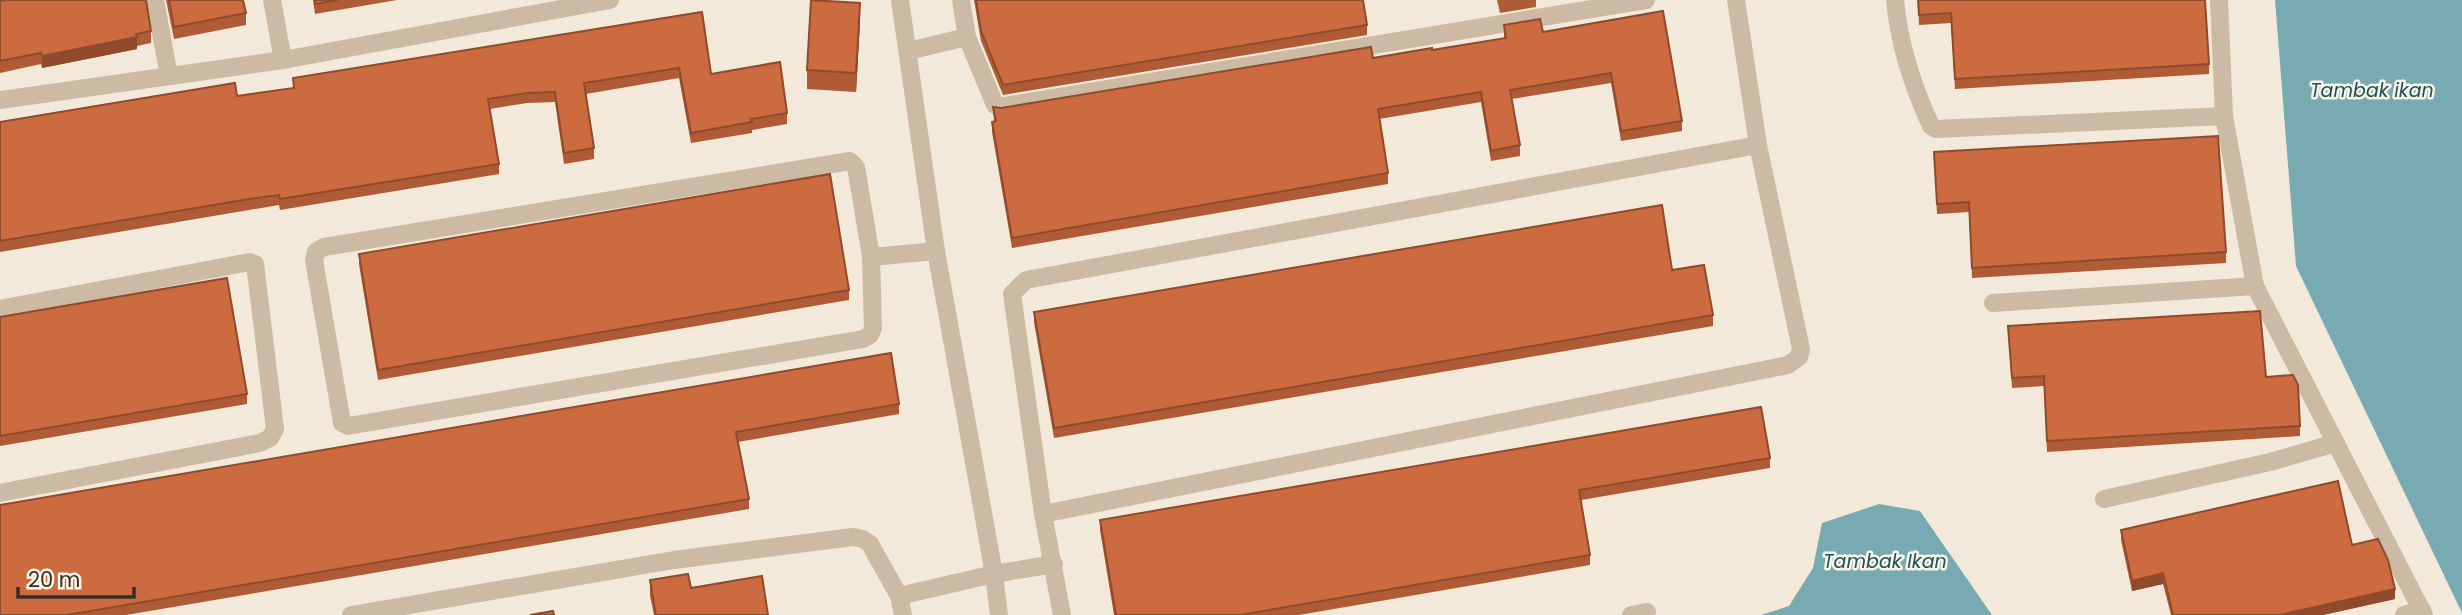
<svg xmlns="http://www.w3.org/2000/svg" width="2462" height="615" viewBox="0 0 2462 615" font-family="Poppins,sans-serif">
	<rect width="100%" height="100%" fill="#f3e9da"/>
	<!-- water -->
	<g fill="#77abb1">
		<polygon points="2275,0 2462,0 2462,613 2296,266"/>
		<polygon points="1879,504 1920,511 1992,615 1761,615 1789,606 1813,568 1822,523"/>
	</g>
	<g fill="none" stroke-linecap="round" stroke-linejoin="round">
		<!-- street -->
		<g stroke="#ccbaa5" stroke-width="18">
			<polyline points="155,0 169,76"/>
			<polyline points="272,0 283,60 610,0"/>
			<polyline points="900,0 936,251 994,574 999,615"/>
			<polyline points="961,0 967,37 995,105 999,107 1646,0"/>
			<path d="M1895,0c4,44 18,87 36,126l5,3 288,-13 -5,-116"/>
			<polyline points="908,51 967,37"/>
			<polyline points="0,100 283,60"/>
			<polyline points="2224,116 2255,286 2424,615"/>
			<polygon points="850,161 856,167 871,257 873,328 870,335 863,339 348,426 342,423 314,260 316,252 324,247"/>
			<polyline points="871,257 936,251"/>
			<polyline points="1993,303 2255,286"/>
			<polyline points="0,309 250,262 255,264 275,429 270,438 260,443 0,493"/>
			<polyline points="2104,499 2270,462 2336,443"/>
			<polyline points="1043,514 1788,365 1799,357 1801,349 1758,145 1736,0"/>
			<polyline points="899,596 994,574 1054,564"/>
			<polyline points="351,615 674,560 853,537 863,539 870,544 899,596 903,615"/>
			<polyline points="1062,615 1043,514 1012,294 1026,280 1758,145"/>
			<polyline points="1631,615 1647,612"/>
			<polyline points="2404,615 2422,610"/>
		</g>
	</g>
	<!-- wall -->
	<g fill="#af5c36">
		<polygon points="166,0 243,0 246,13 246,25 174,39"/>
		<polygon points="313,0 397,0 315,14"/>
		<polygon points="974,0 1363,0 1367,25 1367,35 1003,95 981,41"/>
		<polygon points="1497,0 1536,0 1536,7 1500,13"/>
		<polygon points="1918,0 2209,64 2209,74 1955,89 1951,23 1919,25"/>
		<polygon points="0,1 151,31 151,43 137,46 137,49 42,68 41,64 0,73"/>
		<polygon points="1663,11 1682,121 1682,131 1621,141 1611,83 1512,99 1520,145 1520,156 1491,161 1481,102 1379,119 1388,173 1388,184 1012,248 992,132 992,122 994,122 993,107 1001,108 1432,50 1504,38 1504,25 1543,32"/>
		<polygon points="702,12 711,74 787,113 787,124 752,130 752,133 691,143 679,78 586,94 594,148 594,159 564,164 555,102 527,103 490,109 499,164 499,174 280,210 279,205 249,210 0,252 0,122 237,96 293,88 293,78"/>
		<polygon points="860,21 856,92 807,89 807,70"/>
		<polygon points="1934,152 2226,252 2226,263 1972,278 1969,212 1937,214"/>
		<polygon points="359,254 849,290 849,300 378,380 359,264"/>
		<polygon points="1672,270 1713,315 1713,326 1054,438 1034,322 1034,312"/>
		<polygon points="0,317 247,394 247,404 0,446"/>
		<polygon points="2008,326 2266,377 2300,426 2300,436 2047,452 2044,386 2012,388"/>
		<polygon points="899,404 899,414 738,442 749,499 749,509 126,615 0,615 0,505"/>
		<polygon points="1770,458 1770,468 1581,500 1590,555 1590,565 1299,615 1114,615 1100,530 1100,520"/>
		<polygon points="2121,530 2352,545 2395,599 2323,615 2171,615 2163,584 2132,591 2121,540"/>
		<polygon points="650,580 691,588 768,615 654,615 650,596"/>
	</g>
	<!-- shaded-wall -->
	<g fill="#8f4b2c">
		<polygon points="860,3 860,21 856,92 856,73"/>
		<polygon points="137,37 137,49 42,68 42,56"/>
		<polygon points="2163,573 2163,584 2132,591 2132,581"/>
		<polygon points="2395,589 2395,599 2323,615 2279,615"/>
	</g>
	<!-- building -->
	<g fill="#cc6b3f" stroke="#8f4b2c" stroke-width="2">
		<polygon points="5,0 146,0 151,31 136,34 137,37 42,56 41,53 0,61 0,1"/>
		<polygon points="169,0 243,0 246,13 174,27"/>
		<polygon points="315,0 338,0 315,4"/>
		<polygon points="811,0 860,3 856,73 807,70"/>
		<polygon points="976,0 1363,0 1367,25 1003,85 981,31"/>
		<polygon points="1918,0 2205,0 2209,64 1955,79 1951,13 1919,15"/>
		<polygon points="1663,11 1682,121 1621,131 1611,73 1510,90 1520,145 1491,151 1481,92 1378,109 1388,173 1012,238 992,122 996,121 993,107 1001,108 1371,47 1373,58 1432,48 1432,50 1506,38 1504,25 1540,19 1543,32"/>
		<polygon points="702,12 711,74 780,62 787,113 751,119 752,122 691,133 679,68 584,83 594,148 564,153 555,92 527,93 488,99 499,164 280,199 279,195 249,199 0,241 0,122 235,83 237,96 294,88 293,78"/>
		<polygon points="2218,136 2226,252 1972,268 1969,202 1937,204 1934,152"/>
		<polygon points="830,174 849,290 378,370 359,254"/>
		<polygon points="1662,205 1672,270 1704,265 1713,315 1054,428 1034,312"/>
		<polygon points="227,278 247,394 0,436 0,317"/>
		<polygon points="2260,311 2266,377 2293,375 2298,385 2300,426 2047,441 2044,376 2012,378 2008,326"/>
		<polygon points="891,353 899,404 736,432 749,499 67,615 0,615 0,505"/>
		<polygon points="1761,407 1770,458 1579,490 1590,555 1240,615 1116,615 1100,520"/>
		<polygon points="2338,481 2352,545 2378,539 2388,560 2395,589 2279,615 2173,615 2163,573 2132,581 2121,530"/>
		<polygon points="688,574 691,588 762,576 768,615 656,615 650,580"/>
		<polygon points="553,611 554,615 530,615"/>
	</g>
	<g text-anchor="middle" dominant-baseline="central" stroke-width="5" stroke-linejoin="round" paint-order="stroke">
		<!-- water labels -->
		<g font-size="19" font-style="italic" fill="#1a525b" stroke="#faf3e6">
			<text x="2372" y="90">Tambak ikan</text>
			<text x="1885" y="561">Tambak Ikan</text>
		</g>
	</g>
	<!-- scale -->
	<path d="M18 587v10h116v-10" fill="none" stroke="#372d27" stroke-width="3.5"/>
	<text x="28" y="587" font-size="21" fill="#372d27" stroke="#faf3e6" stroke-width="5" paint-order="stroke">20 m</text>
</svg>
